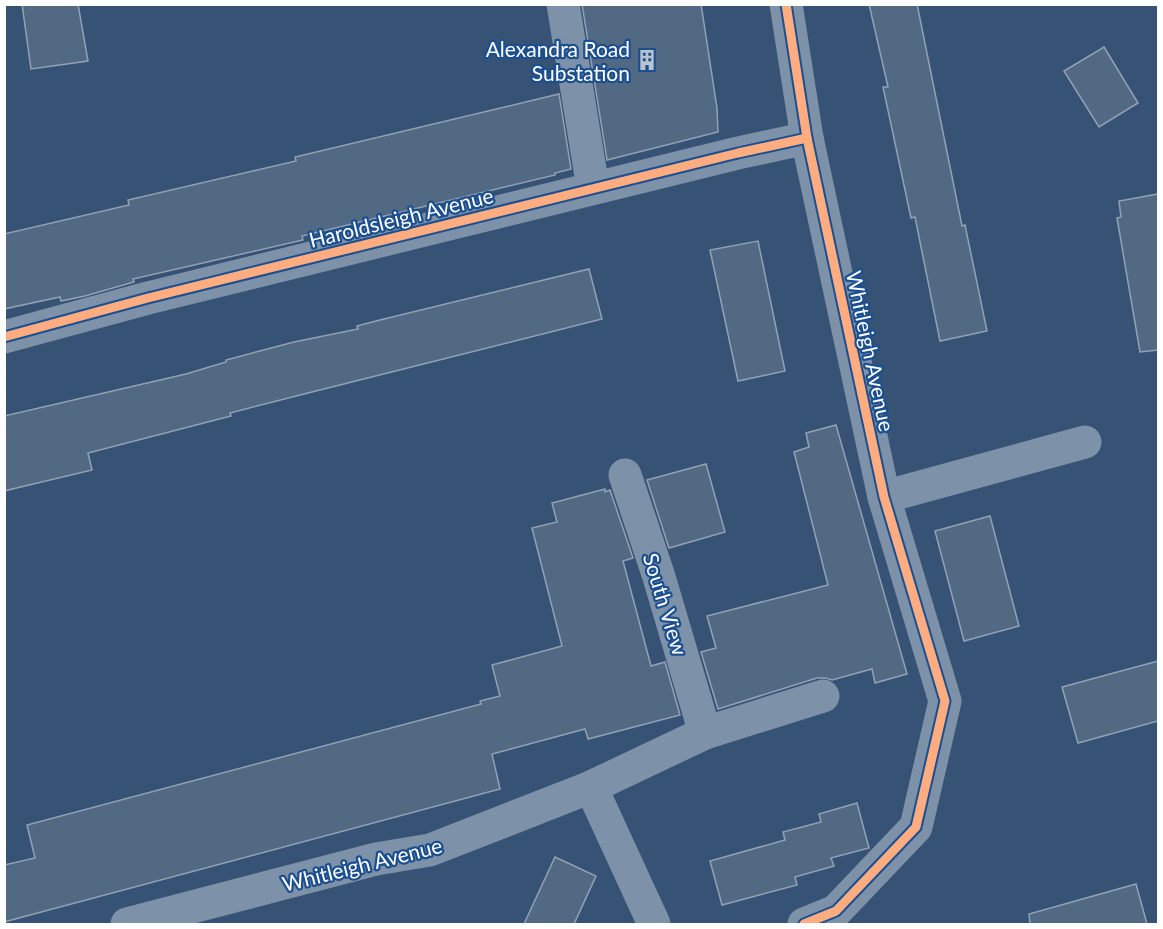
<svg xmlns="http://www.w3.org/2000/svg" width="1163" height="929" viewBox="0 0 1163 929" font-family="Lato,sans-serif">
	<rect width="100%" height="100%" fill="#365274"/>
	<!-- building -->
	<g fill="#526984" stroke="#92a2b6" stroke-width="1.5">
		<polygon points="22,4 78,4 88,61 31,69"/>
		<polygon points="582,4 701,4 717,108 718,132 607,160"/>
		<polygon points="869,4 917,4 962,226 965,225 987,331 940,341 915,217 911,218 883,87 888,87"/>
		<polygon points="1104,47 1138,103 1099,127 1064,71"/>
		<polygon points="559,94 571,169 555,173 555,175 302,236 303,240 133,279 134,282 85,296 61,301 60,297 4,309 4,234 129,205 128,200 296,161 295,157"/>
		<polygon points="1158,194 1158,350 1140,352 1117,218 1121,217 1119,201"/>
		<polygon points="758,241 785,371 738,381 710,250"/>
		<polygon points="589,269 602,319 308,393 230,413 231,416 88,453 92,470 4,491 4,416 186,374 226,362 226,360 294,342 358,329 357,326 376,321"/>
		<polygon points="836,425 907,674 875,683 872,669 832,680 826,678 817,678 718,709 701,652 716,648 707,616 828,585 794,452 809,447 806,433"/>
		<polygon points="706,464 725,532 669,548 647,480"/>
		<polygon points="605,489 605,492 610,490 633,558 623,561 651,666 665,662 680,715 588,739 585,729 492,754 500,789 4,922 4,865 35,858 27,825 481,704 480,701 500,696 492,665 562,646 532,528 557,522 552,503"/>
		<polygon points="990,516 1019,626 964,641 935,531"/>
		<polygon points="1158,661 1158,721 1078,743 1062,687"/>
		<polygon points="857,803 869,848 831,858 834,866 795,877 797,885 722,905 710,861 785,840 783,832 821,822 819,814"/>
		<polygon points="555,857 596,876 574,924 524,924"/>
		<polygon points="1136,884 1147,924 1030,924 1029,914"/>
	</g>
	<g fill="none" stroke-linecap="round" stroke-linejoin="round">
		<!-- minor -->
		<g stroke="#7d92a8" stroke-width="33">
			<polyline points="563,4 593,188"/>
			<polyline points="786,4 807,138 884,497 945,701 916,827 836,911 804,924"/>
			<polyline points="4,337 148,298 738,153 807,138"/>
			<polyline points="625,475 659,577 705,733"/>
			<polyline points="884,497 1085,442"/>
			<polyline points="591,787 654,924"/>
			<polyline points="127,924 376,859 430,850 591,787 705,733 823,696"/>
		</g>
		<defs>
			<g id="cycleway">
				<polyline points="786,4 807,138 884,497 945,701 916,827 836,911 804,924"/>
				<polyline points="4,337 148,298 738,153 807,138"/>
			</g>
		</defs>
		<!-- cycleway casing -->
		<use href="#cycleway" stroke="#1b4f8f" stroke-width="13"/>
		<!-- cycleway -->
		<use href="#cycleway" stroke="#ffac80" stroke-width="9"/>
	</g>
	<!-- icons -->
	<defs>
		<symbol id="building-bare" viewBox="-9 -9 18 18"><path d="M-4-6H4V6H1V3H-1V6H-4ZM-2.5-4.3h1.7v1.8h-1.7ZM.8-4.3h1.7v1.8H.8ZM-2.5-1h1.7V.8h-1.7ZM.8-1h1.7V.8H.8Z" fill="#b9c2ce" stroke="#1b4f8f" stroke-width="2.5" paint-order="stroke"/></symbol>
	</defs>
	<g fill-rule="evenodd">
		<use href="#building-bare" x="632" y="45" width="30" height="30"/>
	</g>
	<g text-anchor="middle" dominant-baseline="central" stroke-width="4.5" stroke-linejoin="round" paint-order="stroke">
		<!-- poi labels -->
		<g font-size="21" fill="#fff" stroke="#1b4f8f" text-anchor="end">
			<text x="630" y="48">Alexandra Road<tspan x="630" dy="24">Substation</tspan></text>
		</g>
		<!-- street labels -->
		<g font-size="21" fill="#fff" stroke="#1b4f8f">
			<text transform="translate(401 217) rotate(-14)">Haroldsleigh Avenue</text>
			<text transform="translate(871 351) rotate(78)">Whitleigh Avenue</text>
			<text transform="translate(666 604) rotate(73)">South View</text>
			<text transform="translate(362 864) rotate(-14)">Whitleigh Avenue</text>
		</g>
	</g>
	<!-- border -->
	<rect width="1163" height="929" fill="none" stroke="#ffffff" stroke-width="12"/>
</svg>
